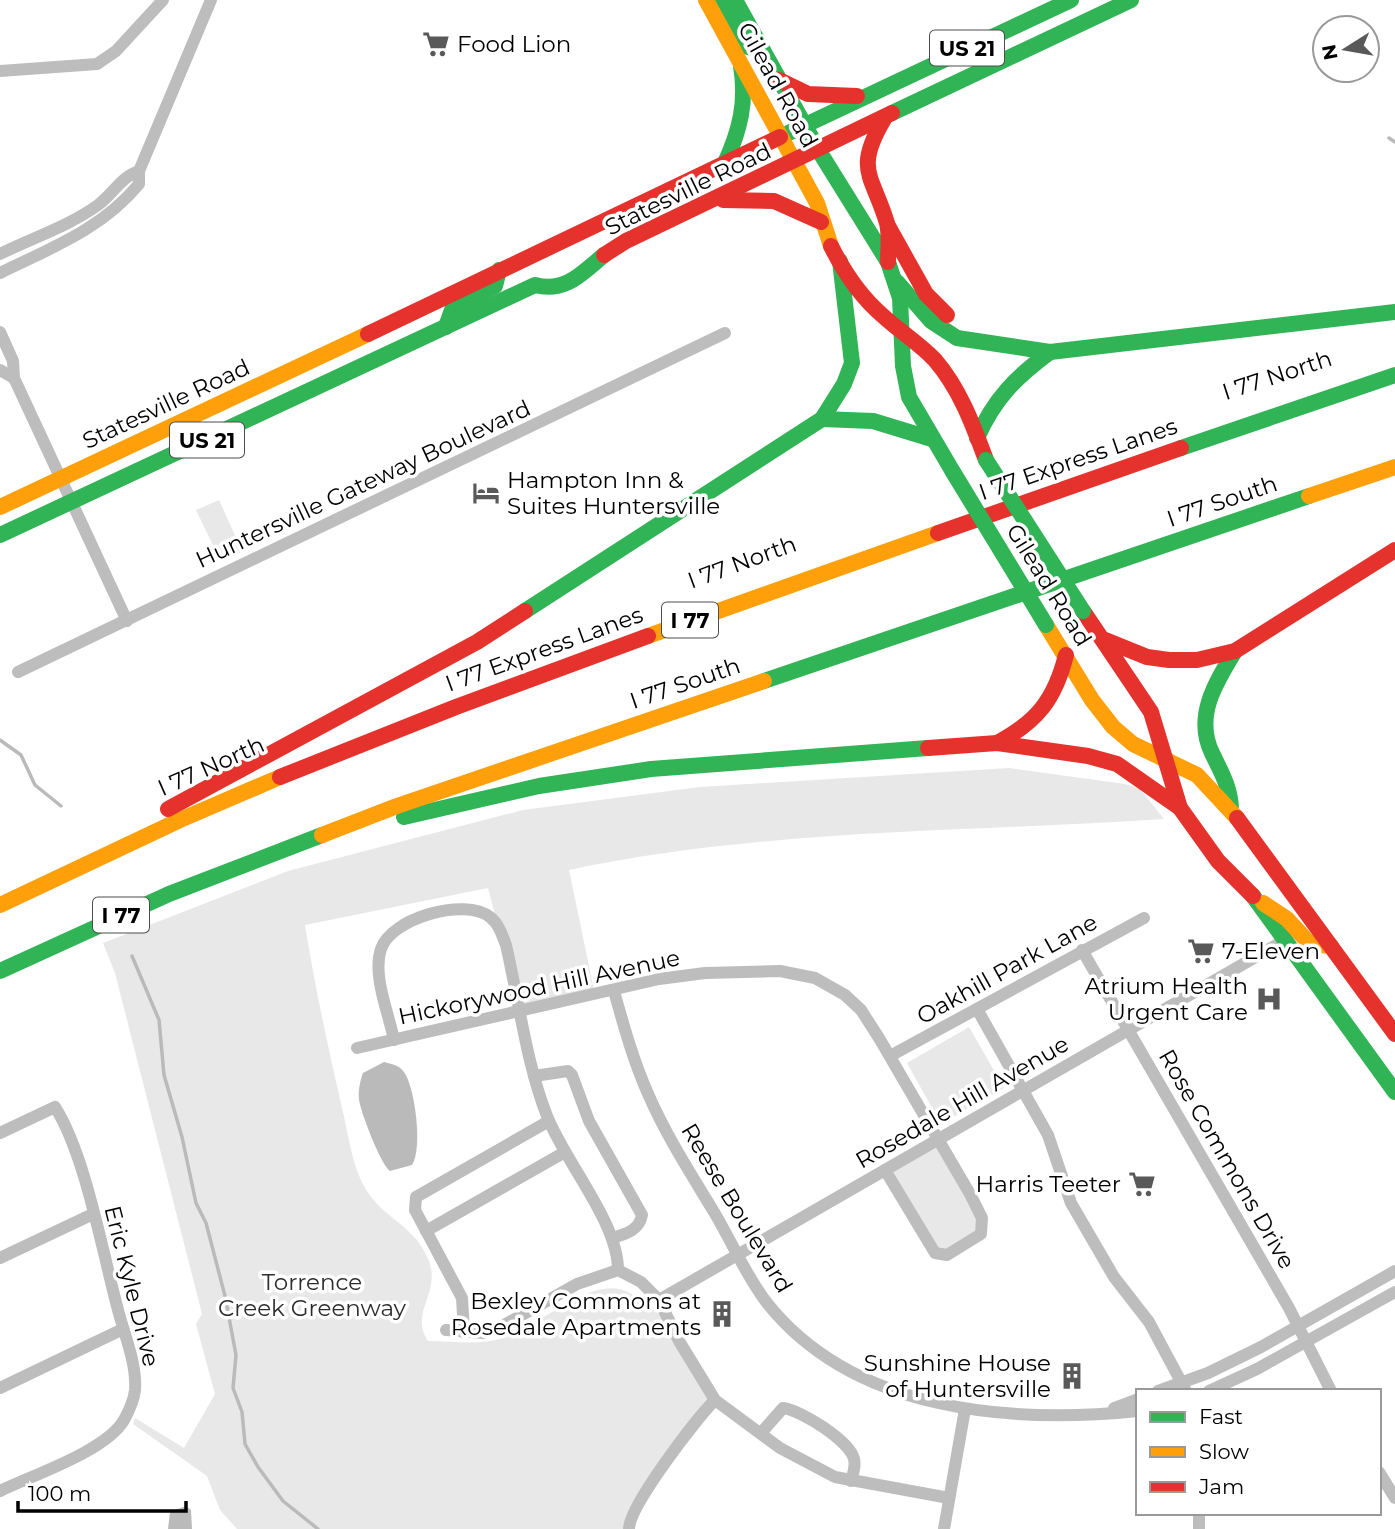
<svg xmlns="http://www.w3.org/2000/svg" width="1395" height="1529" viewBox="0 0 1395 1529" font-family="Montserrat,sans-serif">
	<rect width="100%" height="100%" fill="#fff"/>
	<!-- green -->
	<g fill="#e8e8e8">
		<polygon points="219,500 242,551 221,562 196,510"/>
		<path d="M1009,768l116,16 15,5 24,30c-195,13 -404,10 -595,51l26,125 -74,17 -33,-124 -183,37c10,62 23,122 37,183 7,28 10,62 27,86 18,26 47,33 60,67 12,33 -20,51 -1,80 26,0 50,5 75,-3 44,-13 108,-87 146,-26l10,-12 56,100 -91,129h-387l-17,-19 -13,-34 -74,-52 2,-6 49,30 31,-54 -19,-70 6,-10 -87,-341 -12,-30 185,-72 235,-61 177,-23z"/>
		<polygon points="969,1027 1004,1088 941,1124 907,1063"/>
		<polygon points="939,1141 982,1227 941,1255 885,1170"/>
	</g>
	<!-- water -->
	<g fill="#bababa">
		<path d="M384,1062c8,2 15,3 20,10 11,15 19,77 8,93l-22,6c-9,-6 -29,-58 -31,-71 -1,-9 1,-19 4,-27z"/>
		<polygon points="186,1506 191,1510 192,1529 168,1529 170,1512"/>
	</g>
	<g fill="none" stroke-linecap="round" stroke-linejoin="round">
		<!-- stream -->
		<g stroke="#bababa" stroke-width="3.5">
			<polyline points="1389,138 1395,142"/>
			<polyline points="0,740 21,755 35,785 61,806"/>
			<polyline points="132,956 159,1020 164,1075 182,1137 196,1203 206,1223 225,1296 236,1355 233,1388 242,1412 245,1444 258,1467 283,1501 318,1529"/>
		</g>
		<!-- street -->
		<g stroke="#bdbdbd" stroke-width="12">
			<polyline points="0,71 97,64 116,51 163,0"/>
			<path d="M0,254c32,-16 69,-28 98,-49 15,-11 23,-28 41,-34"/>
			<path d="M0,273c51,-25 102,-44 139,-89v-13l72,-171"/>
			<polyline points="0,332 13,361 14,378 127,621"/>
			<polyline points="0,370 14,378"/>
			<polyline points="18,672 725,333"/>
			<polyline points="1082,950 1289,1308 1331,1391"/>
			<path d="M614,991c10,36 20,72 35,105 18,41 42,78 65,116 18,30 32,64 53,91 87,109 243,121 371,108"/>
			<polyline points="977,1009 1048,1135 1071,1203 1114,1277 1149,1322 1186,1391"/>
			<path d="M394,1040c-5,-26 -22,-65 -13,-91 10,-31 84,-52 109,-32 9,7 12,18 16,28 13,56 20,117 41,171 18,46 71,106 71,154"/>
			<polyline points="357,1048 659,979 705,973 780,971 815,978 845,995 861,1010 879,1038 970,1194 982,1218 981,1234 947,1255 935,1253 885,1170"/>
			<polyline points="890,1056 1144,918"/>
			<path d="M534,1076l34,-5 4,4 17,46 53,94c-3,16 -17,19 -30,23"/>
			<path d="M0,1133l55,-26c30,47 47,143 62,199 6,26 20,56 18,84 -1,10 -6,21 -11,30 -18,31 -91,55 -124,71"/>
			<polyline points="426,1231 565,1152"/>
			<polyline points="0,1258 93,1214"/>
			<polyline points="659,1300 1285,940"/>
			<polyline points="446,1330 483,1333 497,1329 577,1284 618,1270 641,1282 659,1300 679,1341 715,1400 780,1448 835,1477 949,1498"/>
			<polyline points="464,1332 462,1298 415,1210 416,1197 549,1121"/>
			<polyline points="0,1388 123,1329"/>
			<polyline points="1158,1391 1208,1373 1261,1347 1395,1271"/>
			<polyline points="1209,1391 1257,1369 1395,1292"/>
			<polyline points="1114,1408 1138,1399"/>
			<path d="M761,1433l22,-25c18,2 67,33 71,51 2,7 -1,15 -3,22"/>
			<polyline points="1379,1472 1395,1498"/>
			<polyline points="1199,1513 1199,1529"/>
			<path d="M629,1529c0,-23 67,-110 86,-129"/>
			<polyline points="944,1529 965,1409"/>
		</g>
		<!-- fast -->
		<g stroke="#30b455" stroke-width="16">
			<polyline points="722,0 748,47 762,49"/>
			<polyline points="735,0 819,151 888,262 900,298 903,366 909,397 953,472"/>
			<polyline points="892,113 1131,0"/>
			<polyline points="780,137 1071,0"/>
			<path d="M725,163c15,-33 22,-61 16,-97"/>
			<polyline points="897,282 931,321 957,338 1050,352 1395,312"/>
			<polyline points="446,327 453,307 495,286 499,270"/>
			<polyline points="822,419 873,421 932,439"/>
			<path d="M977,438c17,-39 39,-61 73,-86"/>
			<polyline points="1181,448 1395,375"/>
			<path d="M0,535l535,-250c31,8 47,-12 69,-30"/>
			<polyline points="525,611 822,419 844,384 852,363 840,261"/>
			<polyline points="764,681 1309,496"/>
			<path d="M1231,810c0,-22 -10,-38 -19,-57 -18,-37 4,-71 23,-102"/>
			<polyline points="404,817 539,786 651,769 928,748"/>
			<polyline points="1253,896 1395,1092"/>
			<polyline points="0,971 169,894 322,835"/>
		</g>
		<!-- slow -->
		<g stroke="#ff9f0a" stroke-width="16">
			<polyline points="706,0 817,203 831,246"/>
			<polyline points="1309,496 1395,467"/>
			<polyline points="0,507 368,334"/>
			<polyline points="1046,625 1092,700 1113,727 1133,744 1197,775 1237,818"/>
			<polyline points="648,636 938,533"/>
			<polyline points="322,835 397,806 764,681"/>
			<polyline points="1263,903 1287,919 1310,944 1331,946"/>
			<polyline points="0,905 180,820 280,777"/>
		</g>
		<!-- jam -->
		<g stroke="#e5322d" stroke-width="16">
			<polyline points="779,80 808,94 857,96"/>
			<path d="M884,119c-30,51 -12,55 3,104 3,12 1,26 1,39"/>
			<polyline points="723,200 774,201 821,222"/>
			<polyline points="888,226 926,294 947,315"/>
			<path d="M831,246c13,26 29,50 51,69 17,16 37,28 53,45 25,29 38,65 51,100"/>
			<polyline points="604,255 626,241 892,113"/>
			<polyline points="368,334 780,137"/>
			<polyline points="938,533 1181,448"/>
			<polyline points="1083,611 1151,712 1180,808 1218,861 1253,896"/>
			<polyline points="1105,640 1147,657 1169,660 1197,660 1235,651 1395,550"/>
			<path d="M997,743c40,-21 58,-44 69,-88"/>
			<polyline points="928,748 997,743 1088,756 1117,764 1180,808"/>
			<polyline points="280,777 456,707 648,636"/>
			<polyline points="168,809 477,642 525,611"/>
			<polyline points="1237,818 1395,1034"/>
		</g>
		<!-- fast-bridge -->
		<g stroke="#30b455" stroke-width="16">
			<polyline points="986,460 1083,611"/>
			<polyline points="953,472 1046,625"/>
		</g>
	</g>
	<!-- icons -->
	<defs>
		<symbol id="supermarket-bare" viewBox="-9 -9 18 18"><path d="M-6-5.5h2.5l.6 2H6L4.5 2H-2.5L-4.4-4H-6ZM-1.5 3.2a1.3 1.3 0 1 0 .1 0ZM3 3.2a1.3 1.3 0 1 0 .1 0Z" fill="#595959" stroke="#fff" stroke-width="2.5" paint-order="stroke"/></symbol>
		<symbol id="hotel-bare" viewBox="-9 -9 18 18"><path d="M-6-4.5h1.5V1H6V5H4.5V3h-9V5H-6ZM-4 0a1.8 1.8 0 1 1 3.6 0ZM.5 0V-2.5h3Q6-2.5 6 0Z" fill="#595959" stroke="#fff" stroke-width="2.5" paint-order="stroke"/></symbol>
		<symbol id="hospital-bare" viewBox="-9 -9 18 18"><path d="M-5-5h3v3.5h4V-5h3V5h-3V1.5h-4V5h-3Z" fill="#595959" stroke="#fff" stroke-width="2.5" paint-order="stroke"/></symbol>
		<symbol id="building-bare" viewBox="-9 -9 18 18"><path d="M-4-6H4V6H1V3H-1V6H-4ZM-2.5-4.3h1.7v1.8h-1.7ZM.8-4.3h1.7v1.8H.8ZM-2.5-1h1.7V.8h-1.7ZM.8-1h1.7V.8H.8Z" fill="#595959" stroke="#fff" stroke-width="2.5" paint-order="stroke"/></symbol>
	</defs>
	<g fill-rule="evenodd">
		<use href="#supermarket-bare" x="417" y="25" width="38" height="38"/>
		<use href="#hotel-bare" x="467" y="474" width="38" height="38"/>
		<use href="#supermarket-bare" x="1182" y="932" width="38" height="38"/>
		<use href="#hospital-bare" x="1250" y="980" width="38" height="38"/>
		<use href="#supermarket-bare" x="1123" y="1165" width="38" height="38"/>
		<use href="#building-bare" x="703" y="1295" width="38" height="38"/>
		<use href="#building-bare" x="1053" y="1357" width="38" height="38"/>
	</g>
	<g text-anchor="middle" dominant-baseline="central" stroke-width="7" stroke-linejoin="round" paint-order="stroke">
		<!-- shield labels -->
		<g fill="#fff" stroke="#4c4c4c" stroke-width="2">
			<rect x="930" y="30.5" width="74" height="35" rx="5"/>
			<rect x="170" y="422.5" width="74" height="35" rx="5"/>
			<rect x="662" y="602.5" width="56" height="35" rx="5"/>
			<rect x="93" y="897.5" width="56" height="35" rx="5"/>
		</g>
		<g font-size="21" font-weight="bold" fill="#000">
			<text x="967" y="48">US 21</text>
			<text x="207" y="440">US 21</text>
			<text x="690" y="620">I 77</text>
			<text x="121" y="915">I 77</text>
		</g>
		<!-- poi labels -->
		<g font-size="23" fill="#000" stroke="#fff" text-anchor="end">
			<text x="457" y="44" text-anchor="start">Food Lion</text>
			<text x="507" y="480" text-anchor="start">Hampton Inn &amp;<tspan x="507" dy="26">Suites Huntersville</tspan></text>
			<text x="1222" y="951" text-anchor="start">7-Eleven</text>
			<text x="1248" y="986">Atrium Health<tspan x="1248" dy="26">Urgent Care</tspan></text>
			<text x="1121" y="1184">Harris Teeter</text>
			<text x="701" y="1301">Bexley Commons at<tspan x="701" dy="26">Rosedale Apartments</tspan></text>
			<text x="1051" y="1363">Sunshine House<tspan x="1051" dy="26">of Huntersville</tspan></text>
		</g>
		<!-- street labels -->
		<g font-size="23" fill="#000" stroke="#fff">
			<text transform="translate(778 85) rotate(61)">Gilead Road</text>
			<text transform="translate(688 189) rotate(-26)">Statesville Road</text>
			<text transform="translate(1277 375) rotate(-18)">I 77 North</text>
			<text transform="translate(166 404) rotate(-25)">Statesville Road</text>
			<text transform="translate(1078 459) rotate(-19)">I 77 Express Lanes</text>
			<text transform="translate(363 484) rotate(-25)">Huntersville Gateway Boulevard</text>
			<text transform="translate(1222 501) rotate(-19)">I 77 South</text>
			<text transform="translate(742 562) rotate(-20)">I 77 North</text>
			<text transform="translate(1049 585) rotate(58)">Gilead Road</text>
			<text transform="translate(544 649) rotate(-20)">I 77 Express Lanes</text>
			<text transform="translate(685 683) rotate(-19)">I 77 South</text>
			<text transform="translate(211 766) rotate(-24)">I 77 North</text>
			<text transform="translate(1007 969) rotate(-29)">Oakhill Park Lane</text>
			<text transform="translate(539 987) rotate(-12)">Hickorywood Hill Avenue</text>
			<text transform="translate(962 1102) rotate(-30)">Rosedale Hill Avenue</text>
			<text transform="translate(1227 1159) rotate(60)">Rose Commons Drive</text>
			<text transform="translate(737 1208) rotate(59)">Reese Boulevard</text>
			<text transform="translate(132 1286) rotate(76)">Eric Kyle Drive</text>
		</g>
		<!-- park labels -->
		<g font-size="23" fill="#2c2c2c" stroke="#fff">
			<text x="312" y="1282">Torrence<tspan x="312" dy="26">Creek Greenway</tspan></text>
		</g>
	</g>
	<!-- legend -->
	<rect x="1136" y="1389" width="245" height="126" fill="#ffffff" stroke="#999999" stroke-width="2"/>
	<rect x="1150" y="1412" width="35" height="10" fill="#30b455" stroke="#999999" stroke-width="2"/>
	<text x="1199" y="1424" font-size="21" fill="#000000">Fast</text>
	<rect x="1150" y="1447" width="35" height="10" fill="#ff9f0a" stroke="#999999" stroke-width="2"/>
	<text x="1199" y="1459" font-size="21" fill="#000000">Slow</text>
	<rect x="1150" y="1482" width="35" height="10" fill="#e5322d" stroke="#999999" stroke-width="2"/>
	<text x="1199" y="1494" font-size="21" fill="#000000">Jam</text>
	<!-- north arrow -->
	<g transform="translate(1346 49) rotate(259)"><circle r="33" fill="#ffffff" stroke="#999999" stroke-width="2"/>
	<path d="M0-5L12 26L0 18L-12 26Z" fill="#595959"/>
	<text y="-10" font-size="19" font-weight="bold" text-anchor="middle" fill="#000000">N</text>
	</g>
	<!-- scale -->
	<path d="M18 1501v10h168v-10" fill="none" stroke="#000000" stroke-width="3.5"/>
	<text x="28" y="1501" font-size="21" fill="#000000" stroke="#ffffff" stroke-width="5" paint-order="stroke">100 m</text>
</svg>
